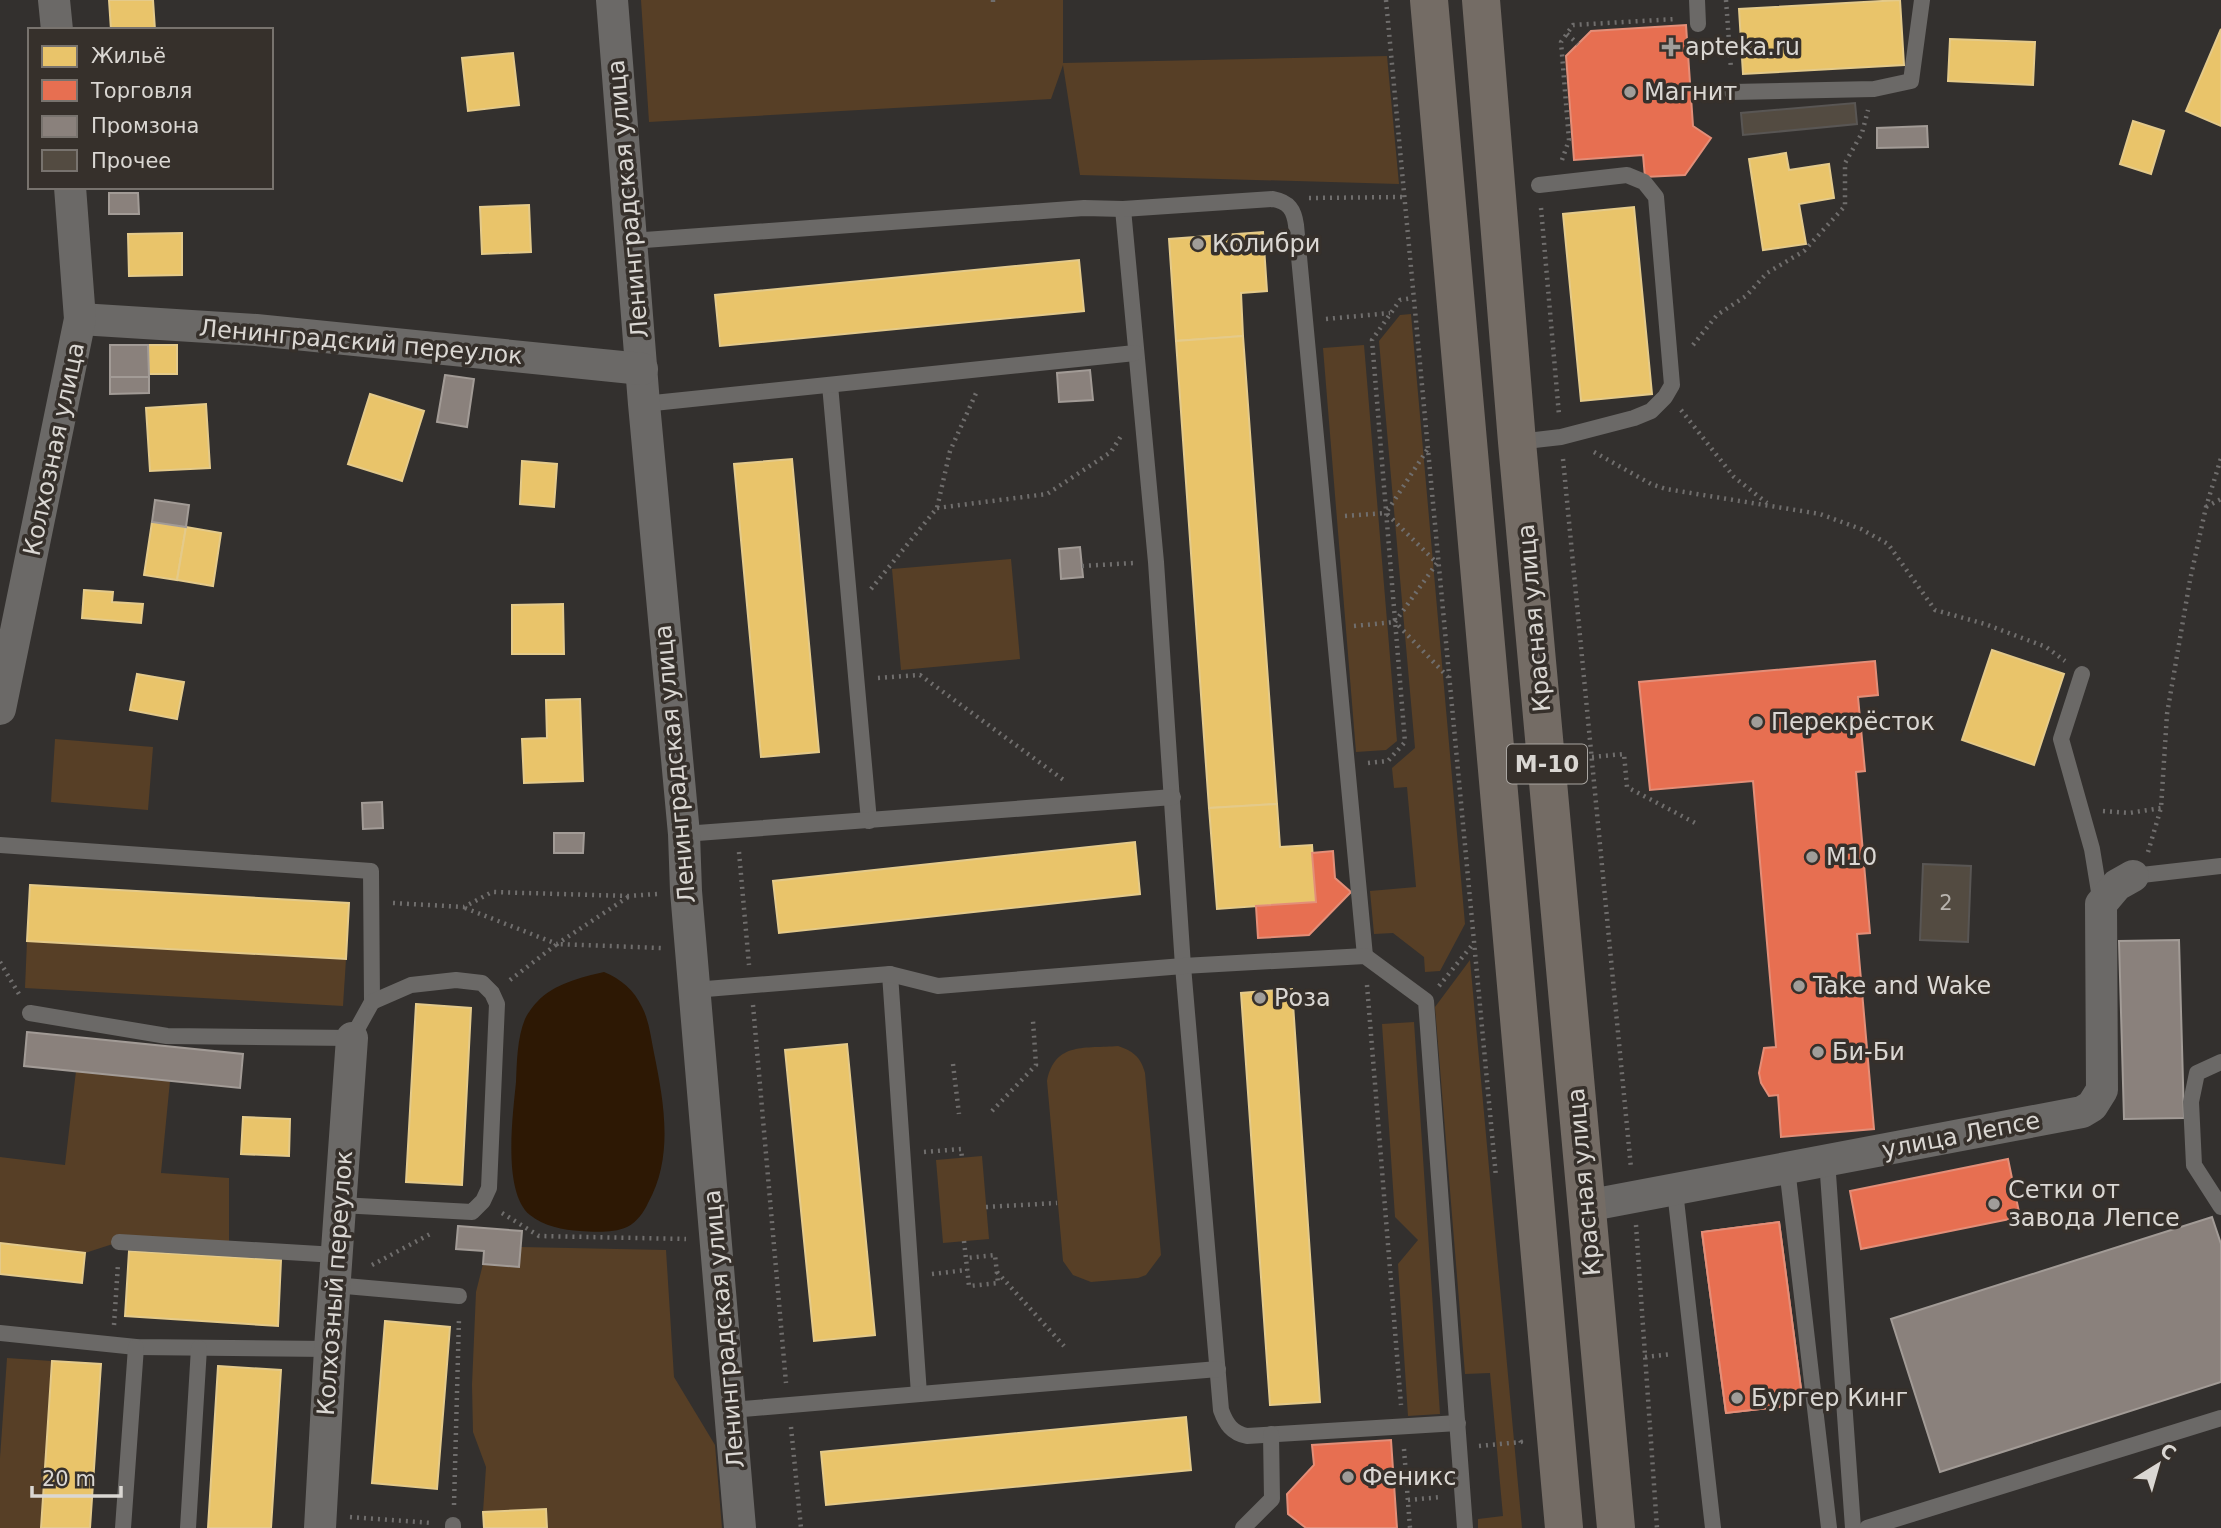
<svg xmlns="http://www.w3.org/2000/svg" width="2221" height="1528" viewBox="0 0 2221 1528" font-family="'DejaVu Sans',sans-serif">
	<rect width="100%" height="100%" fill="#33302e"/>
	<!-- green -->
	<g fill="#573f26">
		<polygon points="641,0 1063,0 1063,63 1387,56 1399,184 1080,175 1063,65 1051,99 649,122"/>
		<polygon points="1411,314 1465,924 1440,971 1425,972 1424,957 1393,933 1374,934 1370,891 1416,887 1407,787 1394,788 1392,768 1415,748 1379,341 1400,315"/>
		<polygon points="1364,345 1397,741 1386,750 1356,752 1323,348"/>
		<polygon points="1011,559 1020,659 901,670 892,569"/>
		<polygon points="55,739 153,747 148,810 51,802"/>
		<polygon points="27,941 346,959 343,1006 25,988"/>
		<polygon points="1470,960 1522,1528 1478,1528 1478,1519 1503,1516 1490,1373 1465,1374 1435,1007"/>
		<polygon points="1414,1022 1440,1414 1408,1416 1398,1264 1418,1240 1395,1217 1382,1024"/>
		<path d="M1118,1046c15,5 23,11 27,27l16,182 -15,20 -8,3 -47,4 -18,-7 -10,-14 -16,-180c8,-40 39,-32 71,-35z"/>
		<polygon points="76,1071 170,1081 161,1173 229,1178 229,1248 119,1242 85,1253 0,1243 0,1157 65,1165"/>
		<polygon points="982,1156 989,1239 943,1243 936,1160"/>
		<polygon points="521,1247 666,1250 674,1377 715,1445 722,1528 547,1528 546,1509 483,1512 486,1467 473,1432 472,1385 476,1292 483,1264 519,1266"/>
		<polygon points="7,1358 52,1361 41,1528 0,1528 0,1458"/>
	</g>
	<!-- water -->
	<path fill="#2d1804" d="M604,972c17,7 30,18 38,35 7,13 9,31 12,46 10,49 20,104 -6,150 -4,9 -11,19 -21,24 -13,6 -32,5 -47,4 -16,-1 -37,-5 -50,-16 -28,-23 -17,-101 -14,-133 1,-21 1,-43 9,-63 3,-6 8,-13 12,-17 16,-18 45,-25 67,-30z"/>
	<!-- homes -->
	<g fill="#e9c46a" stroke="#e4ca8a" stroke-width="2">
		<polygon points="109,0 153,0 155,30 111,30"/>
		<polygon points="1900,0 1904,65 1743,74 1739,9"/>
		<polygon points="2221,29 2221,126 2186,111"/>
		<polygon points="1950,39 2035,42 2033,85 1948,81"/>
		<polygon points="513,53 519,105 468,111 462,58"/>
		<polygon points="2133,121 2164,131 2151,174 2120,164"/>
		<polygon points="1786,153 1789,170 1829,164 1834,198 1799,204 1806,244 1763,250 1749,159"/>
		<polygon points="529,205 531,252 482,254 480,207"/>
		<polygon points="1634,207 1652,394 1581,401 1563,214"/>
		<polygon points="1263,232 1267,291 1241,293 1243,336 1176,341 1169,239"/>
		<polygon points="182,233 182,275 129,276 128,234"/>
		<polygon points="1079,260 1084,311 720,346 715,295"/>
		<polygon points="1243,336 1277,804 1209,808 1176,341"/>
		<polygon points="148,345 177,345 177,374 149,374"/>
		<polygon points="370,394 424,411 402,481 348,464"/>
		<polygon points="206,404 210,468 150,471 146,408"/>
		<polygon points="792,459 819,752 761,757 734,464"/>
		<polygon points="522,461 557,464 554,507 520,504"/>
		<polygon points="152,522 186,527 177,580 144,575"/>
		<polygon points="186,527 221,533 213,586 177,580"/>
		<polygon points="84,590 113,592 112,602 143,604 141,623 82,618"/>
		<polygon points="563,604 564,654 512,654 512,605"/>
		<polygon points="1992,650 2064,674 2034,765 1962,740"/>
		<polygon points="137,674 184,682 177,719 130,710"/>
		<polygon points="580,699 583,781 524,783 522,739 547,738 546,700"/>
		<polygon points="1277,804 1280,847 1312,845 1316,902 1217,909 1209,808"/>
		<polygon points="1135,842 1140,894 779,933 773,881"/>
		<polygon points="30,885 349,903 346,959 27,941"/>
		<polygon points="1292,989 1320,1402 1270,1405 1241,993"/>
		<polygon points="416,1004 471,1008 462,1185 406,1182"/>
		<polygon points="847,1044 875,1335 814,1341 785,1050"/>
		<polygon points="243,1117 290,1119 289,1156 241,1154"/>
		<polygon points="0,1243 85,1253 82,1283 0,1274"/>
		<polygon points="129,1251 281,1260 278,1326 125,1316"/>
		<polygon points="385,1321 450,1327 437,1489 372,1483"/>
		<polygon points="52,1361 101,1364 90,1528 41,1528"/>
		<polygon points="218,1366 281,1370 271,1528 208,1528"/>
		<polygon points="1186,1417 1191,1470 826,1505 821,1452"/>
		<polygon points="546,1509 547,1528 484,1528 483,1512"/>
	</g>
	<!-- shops -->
	<g fill="#e76f51" stroke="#e38e78" stroke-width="2">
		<polygon points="1686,25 1693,126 1711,138 1685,175 1645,177 1643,155 1574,160 1566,56 1591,31"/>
		<polygon points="1875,661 1878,695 1858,697 1865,771 1856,772 1870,933 1857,934 1874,1129 1781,1137 1778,1095 1769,1096 1761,1083 1759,1073 1764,1048 1776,1047 1753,781 1650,790 1639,682"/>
		<polygon points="1333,851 1335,878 1351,892 1309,935 1258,938 1256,906 1316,902 1312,853"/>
		<polygon points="2008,1159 2020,1217 1861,1249 1850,1191"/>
		<polygon points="1779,1222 1803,1404 1726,1413 1702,1232"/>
		<polygon points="1779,1222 1803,1404 1726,1413 1702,1232"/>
		<polygon points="1391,1440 1397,1528 1306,1528 1288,1514 1287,1494 1314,1465 1312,1445"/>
	</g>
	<!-- industry -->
	<g fill="#8a817c" stroke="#a29b96" stroke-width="2">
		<polygon points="1927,126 1928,147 1877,148 1877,128"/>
		<polygon points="109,193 138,193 139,214 109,214"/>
		<polygon points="110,345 148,345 149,377 110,377"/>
		<polygon points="1090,370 1093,400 1059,402 1057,373"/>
		<polygon points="445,375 474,379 467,427 437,422"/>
		<polygon points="110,377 149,377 149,393 110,394"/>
		<polygon points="155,500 189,505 186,527 152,522"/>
		<polygon points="1080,547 1083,577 1061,579 1059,549"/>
		<polygon points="382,802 383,828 363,829 362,803"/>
		<polygon points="554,833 584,833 583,853 554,853"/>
		<polygon points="2179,940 2184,1118 2124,1119 2119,941"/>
		<polygon points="27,1032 243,1054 240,1088 24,1066"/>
		<polygon points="2212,1217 2221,1244 2221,1382 1940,1472 1891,1319"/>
		<polygon points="458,1226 522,1231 519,1267 483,1264 484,1251 456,1249"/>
	</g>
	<!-- building -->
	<g fill="#534b41" stroke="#595654" stroke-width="2">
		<polygon points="1855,103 1857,124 1743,135 1741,113"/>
		<polygon points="1923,864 1971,866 1968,942 1920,940"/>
	</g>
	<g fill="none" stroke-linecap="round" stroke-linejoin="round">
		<!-- path -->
		<g stroke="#706e6d" stroke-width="4.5" stroke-dasharray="2 5" stroke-linecap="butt">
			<polyline points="993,0 993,5"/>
			<polyline points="1386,0 1496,1177"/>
			<polyline points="1726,0 1731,69"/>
			<polyline points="1567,34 1578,44"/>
			<polyline points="1562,160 1569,140 1561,42 1573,25 1676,19"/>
			<polyline points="1309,198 1404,197"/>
			<polyline points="1541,208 1559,415"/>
			<polyline points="1326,319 1390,313"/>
			<polyline points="1693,345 1717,315 1746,296 1767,273 1804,251 1845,206 1845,163 1862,133 1868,110"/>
			<polyline points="1681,410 1734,477 1767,503"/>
			<polyline points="1427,450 1386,513 1437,563 1395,622 1448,677"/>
			<polyline points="1594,452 1651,484 1666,489 1820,514 1861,529 1888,544 1935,610 1985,624 2046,647 2065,661"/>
			<polyline points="1563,459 1631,1168"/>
			<polyline points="2206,507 2221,499"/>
			<polyline points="937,508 1047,494 1111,452 1121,436"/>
			<polyline points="1345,516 1386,513"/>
			<polyline points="1082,566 1134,563"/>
			<polyline points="871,589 937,508 950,451 977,391"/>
			<polyline points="1354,626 1395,622"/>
			<polyline points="878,678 920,675 1065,781"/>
			<polyline points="1592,757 1624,754 1627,787 1697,824"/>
			<polyline points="1368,763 1388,761 1405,742 1372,340 1400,300 1413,298"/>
			<polyline points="2103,811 2129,813 2161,808"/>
			<polyline points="739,852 749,965"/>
			<polyline points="2148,852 2161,808 2167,714 2190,580 2206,507 2221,458"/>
			<polyline points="393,903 464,907 492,892 628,896 657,894"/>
			<polyline points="465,908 557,944 628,897"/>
			<polyline points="0,962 19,994"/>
			<polyline points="510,980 557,944 661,948"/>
			<polyline points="1367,985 1401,1405"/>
			<polyline points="1439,986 1473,944"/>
			<polyline points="753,1005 786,1383"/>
			<polyline points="953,1064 959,1114"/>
			<polyline points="992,1111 1036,1065 1033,1021"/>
			<polyline points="924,1152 961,1149 962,1158"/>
			<polyline points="986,1207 1057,1203"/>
			<polyline points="502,1213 539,1236 686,1239"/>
			<polyline points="1636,1225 1657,1528"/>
			<polyline points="964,1241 969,1286 998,1283 995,1255 966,1258"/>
			<polyline points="372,1265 432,1233"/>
			<polyline points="997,1272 1064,1346"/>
			<polyline points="932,1274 967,1270"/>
			<polyline points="114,1325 118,1264"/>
			<polyline points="1645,1357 1672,1354"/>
			<polyline points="791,1427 801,1528"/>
			<polyline points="1479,1446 1521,1442 1520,1440"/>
			<polyline points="1404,1449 1410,1528"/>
			<polyline points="1407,1477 1441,1475"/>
			<polyline points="1408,1500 1442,1497"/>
			<polyline points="454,1505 459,1318"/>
			<polyline points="350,1517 432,1523"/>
		</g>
		<!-- lane -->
		<g stroke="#6b6967" stroke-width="16">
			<polyline points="1697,0 1698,24"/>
			<polyline points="1732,92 1874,89 1911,81 1922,0"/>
			<path d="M1123,209l33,353 27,404 38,444c5,14 11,23 26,26l211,-13"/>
			<path d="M631,241l453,-33 39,1 150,-10c16,3 21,11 23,26l69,731"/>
			<polyline points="830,385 869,821"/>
			<polyline points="644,404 1135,353"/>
			<polyline points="1517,442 1561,437 1634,418 1651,411 1665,397 1672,385 1656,197 1644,182 1627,175 1539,185"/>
			<polyline points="2082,674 2061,739 2092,849 2101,904"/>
			<polyline points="684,834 1173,797"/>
			<polyline points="0,845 371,871 372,1002 352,1038 167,1036 30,1013"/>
			<polyline points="2133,876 2221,866"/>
			<polyline points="890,974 919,1394"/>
			<polyline points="694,990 890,974 938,986 1183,966 1365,956 1426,1001 1465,1528"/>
			<polyline points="2221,1062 2197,1073 2191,1102 2194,1165 2221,1207"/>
			<polyline points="1827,1160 1853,1528"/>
			<polyline points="1787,1168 1829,1528"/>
			<polyline points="1675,1191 1713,1528"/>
			<polyline points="340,1205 472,1212 483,1201 489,1188 497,1004 492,993 482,983 456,980 411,985 372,1002"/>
			<polyline points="119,1242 336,1255"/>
			<polyline points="334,1285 459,1296"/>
			<polyline points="0,1333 136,1347 330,1349"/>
			<polyline points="731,1410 1218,1369"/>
			<polyline points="123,1528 136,1347"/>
			<polyline points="188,1528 199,1348"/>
			<polyline points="453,1528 453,1525"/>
			<polyline points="1243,1528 1272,1499 1271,1434"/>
			<polyline points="1867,1528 2221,1418"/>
		</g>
		<!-- street -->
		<g stroke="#6b6967" stroke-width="32">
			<polyline points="54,0 57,30"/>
			<polyline points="612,0 644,404 684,834 686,891 740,1528"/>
			<polyline points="80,319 256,330 642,369"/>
			<polyline points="0,709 80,319 70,187"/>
			<polyline points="1586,1206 2082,1112 2092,1106 2102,1090 2101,904 2117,885 2133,876"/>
			<polyline points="320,1528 330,1349 352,1038"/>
		</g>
		<!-- highway -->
		<g stroke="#746c65" stroke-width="38">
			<polyline points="1429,0 1564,1528"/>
			<polyline points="1481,0 1517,442 1616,1528"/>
		</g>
	</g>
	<!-- markers -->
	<g fill="#a09d99" stroke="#36302b" stroke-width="2.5">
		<path d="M1667.5 36.5h7v7h7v7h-7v7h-7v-7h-7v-7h7z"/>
		<circle cx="1630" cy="92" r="7"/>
		<circle cx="1198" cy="244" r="7"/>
		<circle cx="1757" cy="722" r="7"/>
		<circle cx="1812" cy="857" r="7"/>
		<circle cx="1799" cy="986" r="7"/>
		<circle cx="1260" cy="998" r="7"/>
		<circle cx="1818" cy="1052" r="7"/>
		<circle cx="1994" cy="1204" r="7"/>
		<circle cx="1737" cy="1398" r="7"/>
		<circle cx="1348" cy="1477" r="7"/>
	</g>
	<g text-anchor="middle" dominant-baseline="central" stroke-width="7" stroke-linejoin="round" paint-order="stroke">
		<!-- number labels -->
		<g font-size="21" fill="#b8b4ae">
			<text x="1946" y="903">2</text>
		</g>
		<!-- shield labels -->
		<rect fill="#36302b" stroke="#a9a5a1" stroke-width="2" x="1507" y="744.5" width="80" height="39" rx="5"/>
		<g font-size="23" font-weight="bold" fill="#dad7d3">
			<text x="1547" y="764">М-10</text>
		</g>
		<!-- poi labels -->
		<g font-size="24" fill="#dad7d3" stroke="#36302b" text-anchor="start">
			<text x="1685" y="47">apteka.ru</text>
			<text x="1644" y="92">Магнит</text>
			<text x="1212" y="244">Колибри</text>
			<text x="1771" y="722">Перекрёсток</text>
			<text x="1826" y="857">М10</text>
			<text x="1813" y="986">Take and Wake</text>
			<text x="1274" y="998">Роза</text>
			<text x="1832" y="1052">Би-Би</text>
			<text x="2008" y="1190">Сетки от<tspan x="2008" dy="28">завода Лепсе</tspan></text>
			<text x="1751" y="1398">Бургер Кинг</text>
			<text x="1362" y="1477">Феникс</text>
		</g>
		<!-- street labels -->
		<g font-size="24" fill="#dad7d3" stroke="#36302b">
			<text transform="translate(628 199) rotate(-95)">Ленинградская улица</text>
			<text transform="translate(361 342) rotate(5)">Ленинградский переулок</text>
			<text transform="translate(54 449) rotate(-78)">Колхозная улица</text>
			<text transform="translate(1534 618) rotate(-95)">Красная улица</text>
			<text transform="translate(675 764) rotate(-95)">Ленинградская улица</text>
			<text transform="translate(1961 1135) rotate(-11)">улица Лепсе</text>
			<text transform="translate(1584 1182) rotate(-95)">Красная улица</text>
			<text transform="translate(335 1283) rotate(-86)">Колхозный переулок</text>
			<text transform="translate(724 1329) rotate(-95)">Ленинградская улица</text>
		</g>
	</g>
	<!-- legend -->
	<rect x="28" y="28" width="245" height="161" fill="#36302b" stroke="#78736e" stroke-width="2"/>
	<rect x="42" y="46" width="35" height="21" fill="#e9c46a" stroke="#78736e" stroke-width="2"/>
	<text x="91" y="63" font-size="21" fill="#dad7d3">Жильё</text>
	<rect x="42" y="80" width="35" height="21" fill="#e76f51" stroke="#78736e" stroke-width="2"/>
	<text x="91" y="98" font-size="21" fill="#dad7d3">Торговля</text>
	<rect x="42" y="116" width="35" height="21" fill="#8a817c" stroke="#78736e" stroke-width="2"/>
	<text x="91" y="133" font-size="21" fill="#dad7d3">Промзона</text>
	<rect x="42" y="150" width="35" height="21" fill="#534b41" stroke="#78736e" stroke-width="2"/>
	<text x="91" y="168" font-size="21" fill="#dad7d3">Прочее</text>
	<!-- north arrow -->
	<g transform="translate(2158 1465) rotate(37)" stroke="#36302b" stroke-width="5" paint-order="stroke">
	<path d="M0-5L12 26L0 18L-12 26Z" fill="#dad7d3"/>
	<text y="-10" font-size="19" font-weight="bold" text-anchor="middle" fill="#dad7d3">С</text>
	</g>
	<!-- scale -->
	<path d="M32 1486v10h89v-10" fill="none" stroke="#dad7d3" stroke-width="3.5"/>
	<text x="42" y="1486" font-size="21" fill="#dad7d3" stroke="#36302b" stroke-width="5" paint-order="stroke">20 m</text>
</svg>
